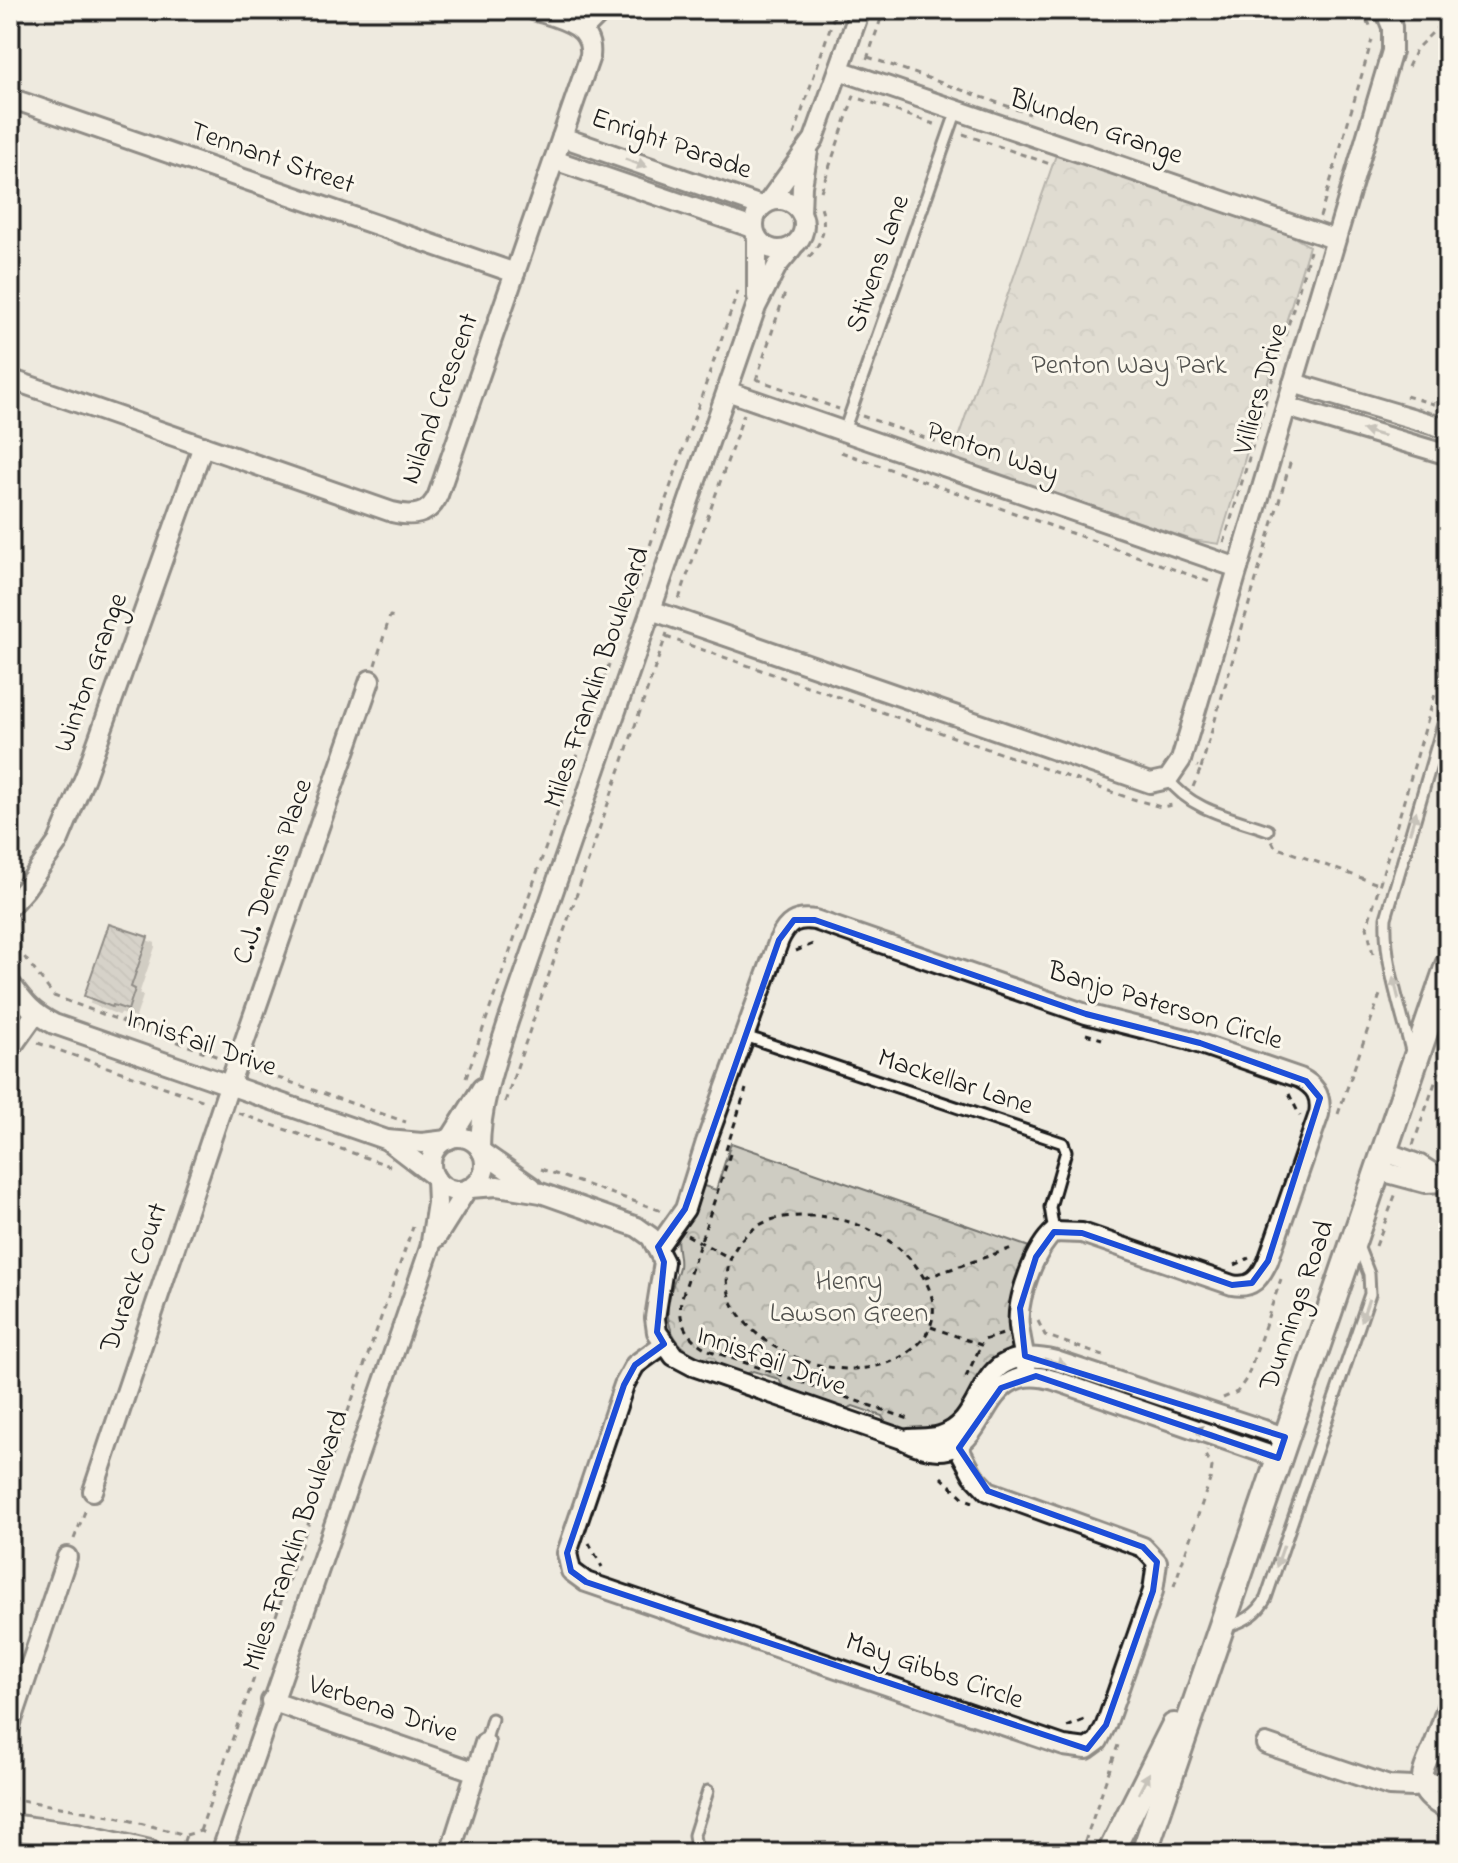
<svg xmlns="http://www.w3.org/2000/svg" width="1458" height="1863" viewBox="0 0 1458 1863" font-family="'Indie Flower',sans-serif">
	<defs>
		<pattern id="forest-crowns" width="20" height="18" patternUnits="userSpaceOnUse" patternTransform="scale(2)"><rect width="20" height="18" fill="#ceccc2"/><path d="M2 6a3 3 0 1 1 6 0M12 15a3 3 0 1 1 6 0" fill="none" stroke="#b0afa6"/></pattern>
		<pattern id="building-back-hatch" width="6" height="6" patternUnits="userSpaceOnUse" patternTransform="scale(2)"><rect width="6" height="6" fill="#b9b6af"/><path d="M-1 5l2 2M0 0l6 6M5-1l2 2" fill="none" stroke="#9e9c96"/></pattern>
		<filter id="shadow"><feDropShadow dx="7" dy="7" stdDeviation="0" flood-color="#0004"/></filter>
	</defs>
	<rect width="100%" height="100%" fill="#eeeadf"/>
	<filter id="ink" filterUnits="userSpaceOnUse"><feTurbulence type="fractalNoise" baseFrequency=".0125" numOctaves="2"/><feDisplacementMap in="SourceGraphic" scale="16" xChannelSelector="R" yChannelSelector="G"/><feConvolveMatrix kernelMatrix="1 2 1 2 8 2 1 2 1" color-interpolation-filters="sRGB"/></filter>
	<g filter="url(#ink)">
		<!-- forest -->
		<g fill="url(#forest-crowns)" stroke="#75746f" stroke-width="2">
			<polygon points="1056,155 1290,235 1309,246 1219,544 1192,540 951,458"/>
			<path d="M731,1143l301,105 -19,99 -53,69 -24,14 -29,1 -20,-6 -5,-9 -29,-10 -9,4 -60,-21 -5,-10 -26,-8 -9,4c-37,-13 -81,-22 -76,-73 2,-12 8,-23 11,-35 2,-11 -4,-21 -1,-31 4,-17 15,-35 23,-51l15,5z"/>
		</g>
		<!-- building -->
		<polygon fill="url(#building-back-hatch)" stroke="#1c1c1c" stroke-width="2" filter="url(#shadow)" points="109,924 148,937 131,987 135,989 128,1010 113,1005 112,1007 84,996"/>
		<g fill="none" stroke-linecap="round" stroke-linejoin="round">
			<defs>
				<g id="lane">
					<polyline points="844,431 957,110"/>
					<path d="M1168,779c24,32 63,38 100,51"/>
					<polyline points="745,1036 1063,1143 1066,1151 1050,1207 1054,1232"/>
					<path d="M1411,1051c-10,-42 -27,-88 -25,-133l62,-211"/>
					<path d="M1223,1628c19,-6 34,-12 43,-30l104,-304 -1,-20 -12,-31"/>
					<polyline points="485,1743 492,1719"/>
					<polyline points="697,1853 694,1835 708,1791"/>
				</g>
				<g id="street">
					<polyline points="583,30 603,10"/>
					<polyline points="839,70 1334,239"/>
					<polyline points="10,98 515,273"/>
					<polyline points="562,137 761,206"/>
					<polyline points="554,160 753,228"/>
					<circle cx="779" cy="225" r="25"/>
					<polyline points="769,201 814,139 860,10"/>
					<polyline points="801,213 802,186 808,151"/>
					<polyline points="757,238 757,297"/>
					<path d="M10,379l382,133c20,5 37,4 46,-17l152,-439c4,-32 -32,-38 -56,-46"/>
					<polyline points="1293,383 1448,429"/>
					<polyline points="727,391 1238,568"/>
					<polyline points="1287,407 1448,455"/>
					<polyline points="651,610 1150,783 1168,779 1181,760 1392,51 1392,27 1385,10"/>
					<polyline points="10,906 25,889 58,842 85,777 203,446"/>
					<path d="M10,983c15,20 21,29 44,41l333,116 35,3 25,-3"/>
					<polyline points="10,1049 35,1014"/>
					<circle cx="458" cy="1164" r="27"/>
					<polyline points="450,1139 482,1088"/>
					<polyline points="387,1140 434,1176"/>
					<path d="M480,1149c0,-45 15,-87 29,-130l247,-712 21,-41 15,-18"/>
					<polyline points="1383,1151 1420,1165 1448,1183"/>
					<polyline points="482,1152 532,1187"/>
					<polyline points="1377,1170 1425,1183 1444,1182"/>
					<path d="M470,1188l27,-2 44,7 96,34 14,10 13,25 -9,56 2,14 17,24 19,10 209,73c97,50 62,-86 152,-59l224,78"/>
					<polyline points="436,1238 467,1189"/>
					<path d="M658,1247l27,-38 21,-67 73,-202c8,-17 16,-23 36,-20l271,94 100,25 114,39c16,8 22,19 19,36l-51,147c-8,17 -16,28 -36,24l-150,-52 -28,-1c-19,16 -38,68 -35,94 2,17 7,33 8,50"/>
					<polyline points="664,1344 635,1365 624,1385 567,1553 571,1571 586,1582 1064,1746 1087,1749 1098,1741 1106,1725 1153,1591 1157,1562 1143,1547 988,1491 973,1475 950,1432"/>
					<path d="M909,1439c10,-1 21,0 31,-3 53,-16 28,-96 116,-75l229,76"/>
					<polyline points="93,1491 230,1083 370,680"/>
					<polyline points="271,1701 476,1772"/>
					<path d="M1448,1704c-5,14 -9,29 -15,43 -13,30 -22,45 15,63"/>
					<polyline points="10,1726 67,1557"/>
					<polyline points="1266,1744 1389,1786 1413,1787 1432,1783"/>
					<polyline points="221,1853 430,1248 437,1203 436,1179"/>
					<polyline points="450,1853 485,1743"/>
				</g>
				<g id="secondary">
					<polyline points="10,1827 77,1836 150,1853"/>
					<polyline points="1110,1853 1174,1726"/>
					<polyline points="1144,1853 1448,965"/>
				</g>
			</defs>
			<!-- lane casing -->
			<use href="#lane" stroke="#1c1c1c" stroke-width="15"/>
			<!-- street casing -->
			<use href="#street" stroke="#1c1c1c" stroke-width="24"/>
			<!-- secondary casing -->
			<use href="#secondary" stroke="#1c1c1c" stroke-width="30"/>
			<!-- path -->
			<g stroke="#1c1c1c" stroke-width="3" stroke-dasharray="6 6" stroke-linecap="butt">
				<polyline points="1332,10 1369,23 1370,26"/>
				<polyline points="868,57 1030,114"/>
				<polyline points="867,59 884,10"/>
				<polyline points="1408,67 1416,49 1447,18 1441,10"/>
				<polyline points="861,99 937,125"/>
				<polyline points="963,134 1050,164"/>
				<polyline points="794,135 836,10"/>
				<polyline points="821,191 855,93"/>
				<polyline points="1320,217 1372,40"/>
				<path d="M809,257c15,-16 17,-31 12,-51"/>
				<polyline points="756,379 839,409"/>
				<polyline points="756,380 785,293"/>
				<polyline points="1406,396 1448,408"/>
				<polyline points="862,416 951,447"/>
				<polyline points="841,452 1213,583"/>
				<polyline points="1224,543 1310,251"/>
				<polyline points="679,599 744,414"/>
				<polyline points="666,637 1126,797 1161,807 1173,805"/>
				<polyline points="375,665 390,616 397,617"/>
				<polyline points="1201,768 1291,460"/>
				<polyline points="1193,787 1201,768 1197,766"/>
				<polyline points="1272,841 1275,847 1378,884"/>
				<polyline points="10,938 54,996 221,1058"/>
				<polyline points="796,951 818,942"/>
				<polyline points="1373,954 1367,927 1448,650"/>
				<polyline points="1086,1034 1102,1039"/>
				<polyline points="38,1043 205,1101"/>
				<polyline points="255,1070 406,1122"/>
				<polyline points="466,1078 738,291"/>
				<polyline points="1289,1094 1300,1116"/>
				<polyline points="505,1102 667,633"/>
				<polyline points="238,1113 390,1166"/>
				<polyline points="1338,1114 1381,992"/>
				<polyline points="1413,1145 1448,1046"/>
				<polyline points="726,1150 746,1089"/>
				<path d="M730,1154l-49,146c-3,25 7,40 30,51l201,69"/>
				<polyline points="541,1169 662,1211"/>
				<polyline points="1439,1202 1448,1205"/>
				<path d="M808,1216c44,-1 96,24 117,64 29,53 -23,88 -71,89 -42,1 -92,-21 -116,-56 -24,-36 -6,-80 33,-93 12,-4 25,-4 37,-4z"/>
				<polyline points="687,1235 730,1258"/>
				<polyline points="1376,1246 1396,1193"/>
				<polyline points="1235,1265 1249,1258"/>
				<polyline points="925,1278 1012,1248"/>
				<polyline points="1038,1321 1045,1335 1106,1357"/>
				<polyline points="931,1327 981,1345 984,1340 1003,1334"/>
				<polyline points="966,1377 981,1345"/>
				<polyline points="1223,1398 1237,1392 1247,1378 1281,1279"/>
				<polyline points="941,1477 965,1499 973,1502"/>
				<polyline points="74,1539 86,1509"/>
				<polyline points="589,1543 602,1567"/>
				<polyline points="1174,1586 1210,1480 1212,1467 1205,1455 1207,1450"/>
				<polyline points="1067,1727 1089,1718"/>
				<polyline points="10,1798 116,1817 186,1835 200,1831 207,1834"/>
				<polyline points="200,1831 413,1227"/>
				<polyline points="180,1853 186,1835"/>
				<polyline points="1081,1853 1118,1745"/>
			</g>
			<!-- lane -->
			<use href="#lane" stroke="#fbf7ec" stroke-width="9"/>
			<!-- street -->
			<use href="#street" stroke="#fbf7ec" stroke-width="18"/>
			<!-- secondary -->
			<use href="#secondary" stroke="#fbf7ec" stroke-width="24"/>
		</g>
		<!-- one-way arrows -->
		<defs><path id="oneway-solid" d="M-6-.8H1V-3.2L6.5 0L1 3.2V.8H-6Z" transform="scale(2)"/></defs>
		<g fill="#97948e">
			<use href="#oneway-solid" transform="translate(636 163) rotate(19)"/>
			<use href="#oneway-solid" transform="translate(1373 433) rotate(-164)"/>
			<use href="#oneway-solid" transform="translate(1413 822) rotate(-73)"/>
			<use href="#oneway-solid" transform="translate(1396 988) rotate(-104)"/>
			<use href="#oneway-solid" transform="translate(1365 1310) rotate(109)"/>
			<use href="#oneway-solid" transform="translate(1055 1362) rotate(16)"/>
			<use href="#oneway-solid" transform="translate(1204 1432) rotate(-161)"/>
			<use href="#oneway-solid" transform="translate(1280 1556) rotate(109)"/>
			<use href="#oneway-solid" transform="translate(1144 1783) rotate(-63)"/>
		</g>
	</g>
	<!-- marked area -->
	<path d="M0 0H1458V1863H0ZM794,920h21l271,94 114,29 106,38 14,17 -52,163 -16,22 -20,2 -150,-52 -28,-1 -18,25 -16,51 5,48 260,81 -7,21 -242,-82 -35,12 -42,60 29,43 155,56 14,15 -4,29 -47,134 -19,24 -501,-167 -15,-11 -4,-18 57,-168 11,-20 29,-21 -7,-12 7,-70 -6,-15 27,-38 94,-269z" fill="#eeeadf" fill-opacity=".55" fill-rule="evenodd"/>
	<path fill="none" stroke="#1d4ed8" stroke-width="6" stroke-linejoin="round" d="M794,920h21l271,94 114,29 106,38 14,17 -52,163 -16,22 -20,2 -150,-52 -28,-1 -18,25 -16,51 5,48 260,81 -7,21 -242,-82 -35,12 -42,60 29,43 155,56 14,15 -4,29 -47,134 -19,24 -501,-167 -15,-11 -4,-18 57,-168 11,-20 29,-21 -7,-12 7,-70 -6,-15 27,-38 94,-269z"/>
	<g text-anchor="middle" dominant-baseline="central" stroke-width="6" stroke-linejoin="round" paint-order="stroke">
		<!-- street labels -->
		<g font-size="28" fill="#1c1c1c" stroke="#fbf7ec">
			<text transform="translate(1096 128) rotate(19)">Blunden Grange</text>
			<text transform="translate(671 145) rotate(19)">Enright Parade</text>
			<text transform="translate(272 159) rotate(19)">Tennant Street</text>
			<text transform="translate(879 264) rotate(-71)">Stivens Lane</text>
			<text transform="translate(1262 389) rotate(-74)">Villiers Drive</text>
			<text transform="translate(441 399) rotate(-70)">Niland Crescent</text>
			<text transform="translate(992 453) rotate(19)">Penton Way</text>
			<text transform="translate(92 673) rotate(-70)">Winton Grange</text>
			<text transform="translate(598 678) rotate(-71)">Miles Franklin Boulevard</text>
			<text transform="translate(274 872) rotate(-71)">C.J. Dennis Place</text>
			<text transform="translate(1165 1007) rotate(17)">Banjo Paterson Circle</text>
			<text transform="translate(201 1044) rotate(19)">Innisfail Drive</text>
			<text transform="translate(955 1083) rotate(18)">Mackellar Lane</text>
			<text transform="translate(135 1278) rotate(-71)">Durack Court</text>
			<text transform="translate(1298 1306) rotate(-71)">Dunnings Road</text>
			<text transform="translate(771 1362) rotate(20)">Innisfail Drive</text>
			<text transform="translate(297 1541) rotate(-71)">Miles Franklin Boulevard</text>
			<text transform="translate(934 1672) rotate(19)">May Gibbs Circle</text>
			<text transform="translate(383 1710) rotate(19)">Verbena Drive</text>
		</g>
		<!-- park labels -->
		<g font-size="28" fill="#51514e" stroke="#fbf7ec">
			<text x="1129" y="366">Penton Way Park</text>
			<text x="849" y="1282">Henry<tspan x="849" dy="32">Lawson Green</tspan></text>
		</g>
	</g>
	<!-- margin -->
	<rect width="1458" height="1863" fill="none" stroke="#fbf7ec" stroke-width="40"/>
	<rect x="20" y="20" width="1418" height="1823" fill="none" stroke="#1c1c1c" stroke-width="3" filter="url(#ink)"/>
</svg>
